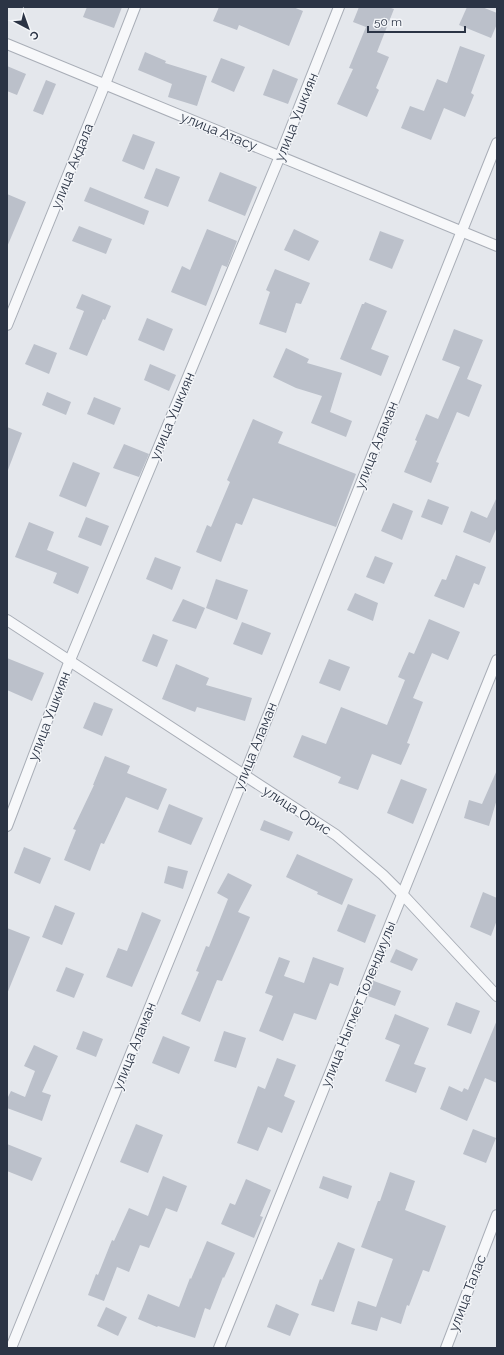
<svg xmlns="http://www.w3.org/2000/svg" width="504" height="1355" viewBox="0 0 504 1355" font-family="Raleway,sans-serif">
	<rect width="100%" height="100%" fill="#e4e7ec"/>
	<!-- building -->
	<g fill="#bbc0ca">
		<polygon points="87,7 122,7 114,28 83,17"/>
		<polygon points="219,7 293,7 303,11 289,46 239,25 237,30 213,21"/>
		<polygon points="359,7 388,7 394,9 377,52 389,57 376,88 379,90 367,117 337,104 353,69 349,68 366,27 353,22"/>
		<polygon points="467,7 482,7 497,13 497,24 491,38 459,25"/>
		<polygon points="460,46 485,55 471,93 474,95 465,117 444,108 431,140 401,128 410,106 424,111 437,79 447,83"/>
		<polygon points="145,52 166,61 165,63 207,76 197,106 168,97 172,84 138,70"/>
		<polygon points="221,58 245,67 234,92 211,82"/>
		<polygon points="7,66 26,74 17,95 7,91"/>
		<polygon points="273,69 298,79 288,104 263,95"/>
		<polygon points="46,80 56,84 43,115 33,111"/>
		<polygon points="133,134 155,142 144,170 122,161"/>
		<polygon points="156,168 180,177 168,207 144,198"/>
		<polygon points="220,172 257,187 245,216 208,201"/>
		<polygon points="90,187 149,211 144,225 84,201"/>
		<polygon points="7,194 26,202 7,247"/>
		<polygon points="79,226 112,239 106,254 72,241"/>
		<polygon points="207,229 237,241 227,267 222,265 206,306 171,292 182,266 190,270"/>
		<polygon points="294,229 319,241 309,261 284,250"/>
		<polygon points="380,231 404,240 392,269 369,260"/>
		<polygon points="275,269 310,283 301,304 296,303 286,333 259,324 270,292 266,290"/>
		<polygon points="82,294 111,306 105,320 103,319 87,356 69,349 84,311 76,308"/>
		<polygon points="365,302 387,311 371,349 389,356 381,376 340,359 362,304 364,304"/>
		<polygon points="147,318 173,329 164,351 138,340"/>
		<polygon points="454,329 483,340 467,379 482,385 469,417 457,412 436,462 439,463 431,483 404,472 417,441 415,440 426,414 438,419 460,367 442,360"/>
		<polygon points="34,344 57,353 49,374 25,364"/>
		<polygon points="286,348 309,359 307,363 342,373 330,412 352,421 346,437 311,423 322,396 296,388 273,377"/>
		<polygon points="150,364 176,375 169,391 144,380"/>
		<polygon points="47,392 71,402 66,415 42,405"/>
		<polygon points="94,397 121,408 114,425 87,414"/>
		<polygon points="253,419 283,432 278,443 356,474 336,527 253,498 242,525 236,523 221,562 196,552 207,525 211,527 230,482 227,480"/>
		<polygon points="7,427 22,433 8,470 7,469"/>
		<polygon points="124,444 149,454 139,477 113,468"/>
		<polygon points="73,462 100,473 86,507 59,496"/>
		<polygon points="497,497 497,527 490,543 463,532 471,511 487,518"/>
		<polygon points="428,499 449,507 442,525 421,517"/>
		<polygon points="393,503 413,511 402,540 381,531"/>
		<polygon points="86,517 109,526 101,546 78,537"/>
		<polygon points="29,522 54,532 47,550 89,567 78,594 53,583 57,573 15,557"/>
		<polygon points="456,555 486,567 479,585 474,583 464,608 434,596 442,579 446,580"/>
		<polygon points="375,556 393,563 384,584 366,577"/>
		<polygon points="155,557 181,567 172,590 146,579"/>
		<polygon points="216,579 248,590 237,620 206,608"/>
		<polygon points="355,593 378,603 373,621 347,610"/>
		<polygon points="183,599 205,608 196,629 172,621"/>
		<polygon points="429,619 460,632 448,660 432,653 413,698 423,702 407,743 410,744 401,765 372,754 358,790 338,783 341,777 293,757 302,735 326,744 341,707 387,725 405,680 398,677 409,652 414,654"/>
		<polygon points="242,622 271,633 262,655 233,644"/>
		<polygon points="153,634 168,640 157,667 142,661"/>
		<polygon points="7,658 44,673 32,701 7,690"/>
		<polygon points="329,659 350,667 340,691 319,683"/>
		<polygon points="176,664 209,678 206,685 252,698 245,721 197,707 195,712 162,699"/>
		<polygon points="94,702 113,709 102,736 83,728"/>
		<polygon points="105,756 130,766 127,773 167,789 158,810 126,797 104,844 101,843 90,871 64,860 76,830 73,829 94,785 93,785"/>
		<polygon points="497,770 497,799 489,826 464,818 469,800 482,804"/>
		<polygon points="401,779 427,789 413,824 387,813"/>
		<polygon points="169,804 203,818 191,845 158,832"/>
		<polygon points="264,820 293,832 289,841 260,830"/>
		<polygon points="24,847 51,858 40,884 14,873"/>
		<polygon points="297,854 353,879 342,905 317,894 318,892 286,877"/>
		<polygon points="168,866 188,871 183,889 164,883"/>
		<polygon points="228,873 252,885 238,912 250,917 222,981 217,980 200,1022 181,1014 199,972 196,971 206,946 209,947 228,899 217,893"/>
		<polygon points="483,892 497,898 497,920 491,936 470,927"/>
		<polygon points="348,904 376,915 365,943 337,931"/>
		<polygon points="55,905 75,913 62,945 42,937"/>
		<polygon points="142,912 161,920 132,987 106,977 118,948 127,951"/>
		<polygon points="7,928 30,937 7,994"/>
		<polygon points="396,949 418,959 412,971 390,962"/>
		<polygon points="279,957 290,961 284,976 304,983 313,957 344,968 338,986 330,983 316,1020 294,1013 283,1041 259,1031 273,996 265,993"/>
		<polygon points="66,967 84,974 74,998 56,991"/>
		<polygon points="374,981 401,991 395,1006 368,996"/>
		<polygon points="456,1002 480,1011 471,1034 447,1025"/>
		<polygon points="395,1014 429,1028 414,1064 426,1068 416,1093 385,1081 400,1045 385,1039"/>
		<polygon points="497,1020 497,1083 485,1078 467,1121 440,1109 449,1086 462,1092 464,1088 468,1090"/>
		<polygon points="83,1031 103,1039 96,1057 76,1049"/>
		<polygon points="224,1031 246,1038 236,1068 214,1061"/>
		<polygon points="163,1036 190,1047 179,1074 152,1063"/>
		<polygon points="34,1045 58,1056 42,1092 51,1095 42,1121 7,1108 7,1099 11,1091 25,1097 35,1071 24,1066"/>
		<polygon points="277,1058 296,1065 284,1096 295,1101 282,1133 268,1127 258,1151 237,1143 258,1086 265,1089"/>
		<polygon points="136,1124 163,1135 148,1173 120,1162"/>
		<polygon points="473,1129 496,1138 486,1163 463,1154"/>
		<polygon points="7,1144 42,1158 32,1181 7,1171"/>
		<polygon points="390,1172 415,1181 405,1210 446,1226 429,1272 423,1270 409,1306 407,1305 401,1324 381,1317 377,1331 351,1324 358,1301 376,1307 393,1259 361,1247 378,1201 380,1201"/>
		<polygon points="163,1176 187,1186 177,1212 166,1208 149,1248 140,1245 129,1272 117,1267 104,1301 88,1295 96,1274 98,1275 112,1240 114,1241 129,1208 148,1216"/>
		<polygon points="323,1176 352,1186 348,1199 319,1188"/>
		<polygon points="246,1179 271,1190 260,1216 263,1217 254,1238 221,1224 230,1203 235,1205"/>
		<polygon points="207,1241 235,1253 224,1278 223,1277 210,1310 205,1308 195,1338 158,1326 157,1327 138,1319 148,1294 179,1307 190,1278 191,1279"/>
		<polygon points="338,1242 355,1249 334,1312 311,1305 320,1279 322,1280"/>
		<polygon points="276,1304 299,1314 290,1336 267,1327"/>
		<polygon points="106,1307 127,1317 118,1336 97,1326"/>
	</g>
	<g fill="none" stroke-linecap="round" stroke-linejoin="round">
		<defs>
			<g id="street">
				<polyline points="7,44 497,246"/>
				<polyline points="7,325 105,84 135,7"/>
				<polyline points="7,620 336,835 383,875 403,895 497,996"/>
				<polyline points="7,826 70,660 280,156 339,7"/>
				<polyline points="11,1348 244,776 497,143"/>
				<polyline points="219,1348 497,660"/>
				<polyline points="446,1348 497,1215"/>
			</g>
		</defs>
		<!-- street casing -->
		<use href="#street" stroke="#a9aeb7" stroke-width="12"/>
		<!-- street -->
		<use href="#street" stroke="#f7f8fa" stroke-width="10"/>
	</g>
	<g text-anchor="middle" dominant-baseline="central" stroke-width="3" stroke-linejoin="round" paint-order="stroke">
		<!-- street labels -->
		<g font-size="14" fill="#2b3445" stroke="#f4f6f9">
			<text transform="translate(296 117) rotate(-68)">улица Ушкиян</text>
			<text transform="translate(219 131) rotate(22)">улица Атасу</text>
			<text transform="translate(72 166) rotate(-68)">улица Акдала</text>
			<text transform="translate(172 416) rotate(-67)">улица Ушкиян</text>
			<text transform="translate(376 445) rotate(-68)">улица Аламан</text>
			<text transform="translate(49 716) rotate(-69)">улица Ушкиян</text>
			<text transform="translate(255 746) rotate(-68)">улица Аламан</text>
			<text transform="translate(297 810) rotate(33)">улица Орис</text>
			<text transform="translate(358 1004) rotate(-68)">улица Ныгмет Толендиулы</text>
			<text transform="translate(134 1046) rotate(-68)">улица Аламан</text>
			<text transform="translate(467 1293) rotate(-69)">улица Талас</text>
		</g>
	</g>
	<!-- border -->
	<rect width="504" height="1355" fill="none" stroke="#2b3445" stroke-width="16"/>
	<!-- north arrow -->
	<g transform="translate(28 28) rotate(139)" stroke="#f4f6f9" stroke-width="3" paint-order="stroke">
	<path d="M0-3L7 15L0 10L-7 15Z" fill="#2b3445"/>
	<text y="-6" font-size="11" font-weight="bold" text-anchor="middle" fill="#2b3445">С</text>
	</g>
	<!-- scale -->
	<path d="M368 26v6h97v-6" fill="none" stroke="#2b3445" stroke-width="2"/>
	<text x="374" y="26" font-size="12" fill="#2b3445" stroke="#f4f6f9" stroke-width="3" paint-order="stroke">50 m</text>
</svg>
